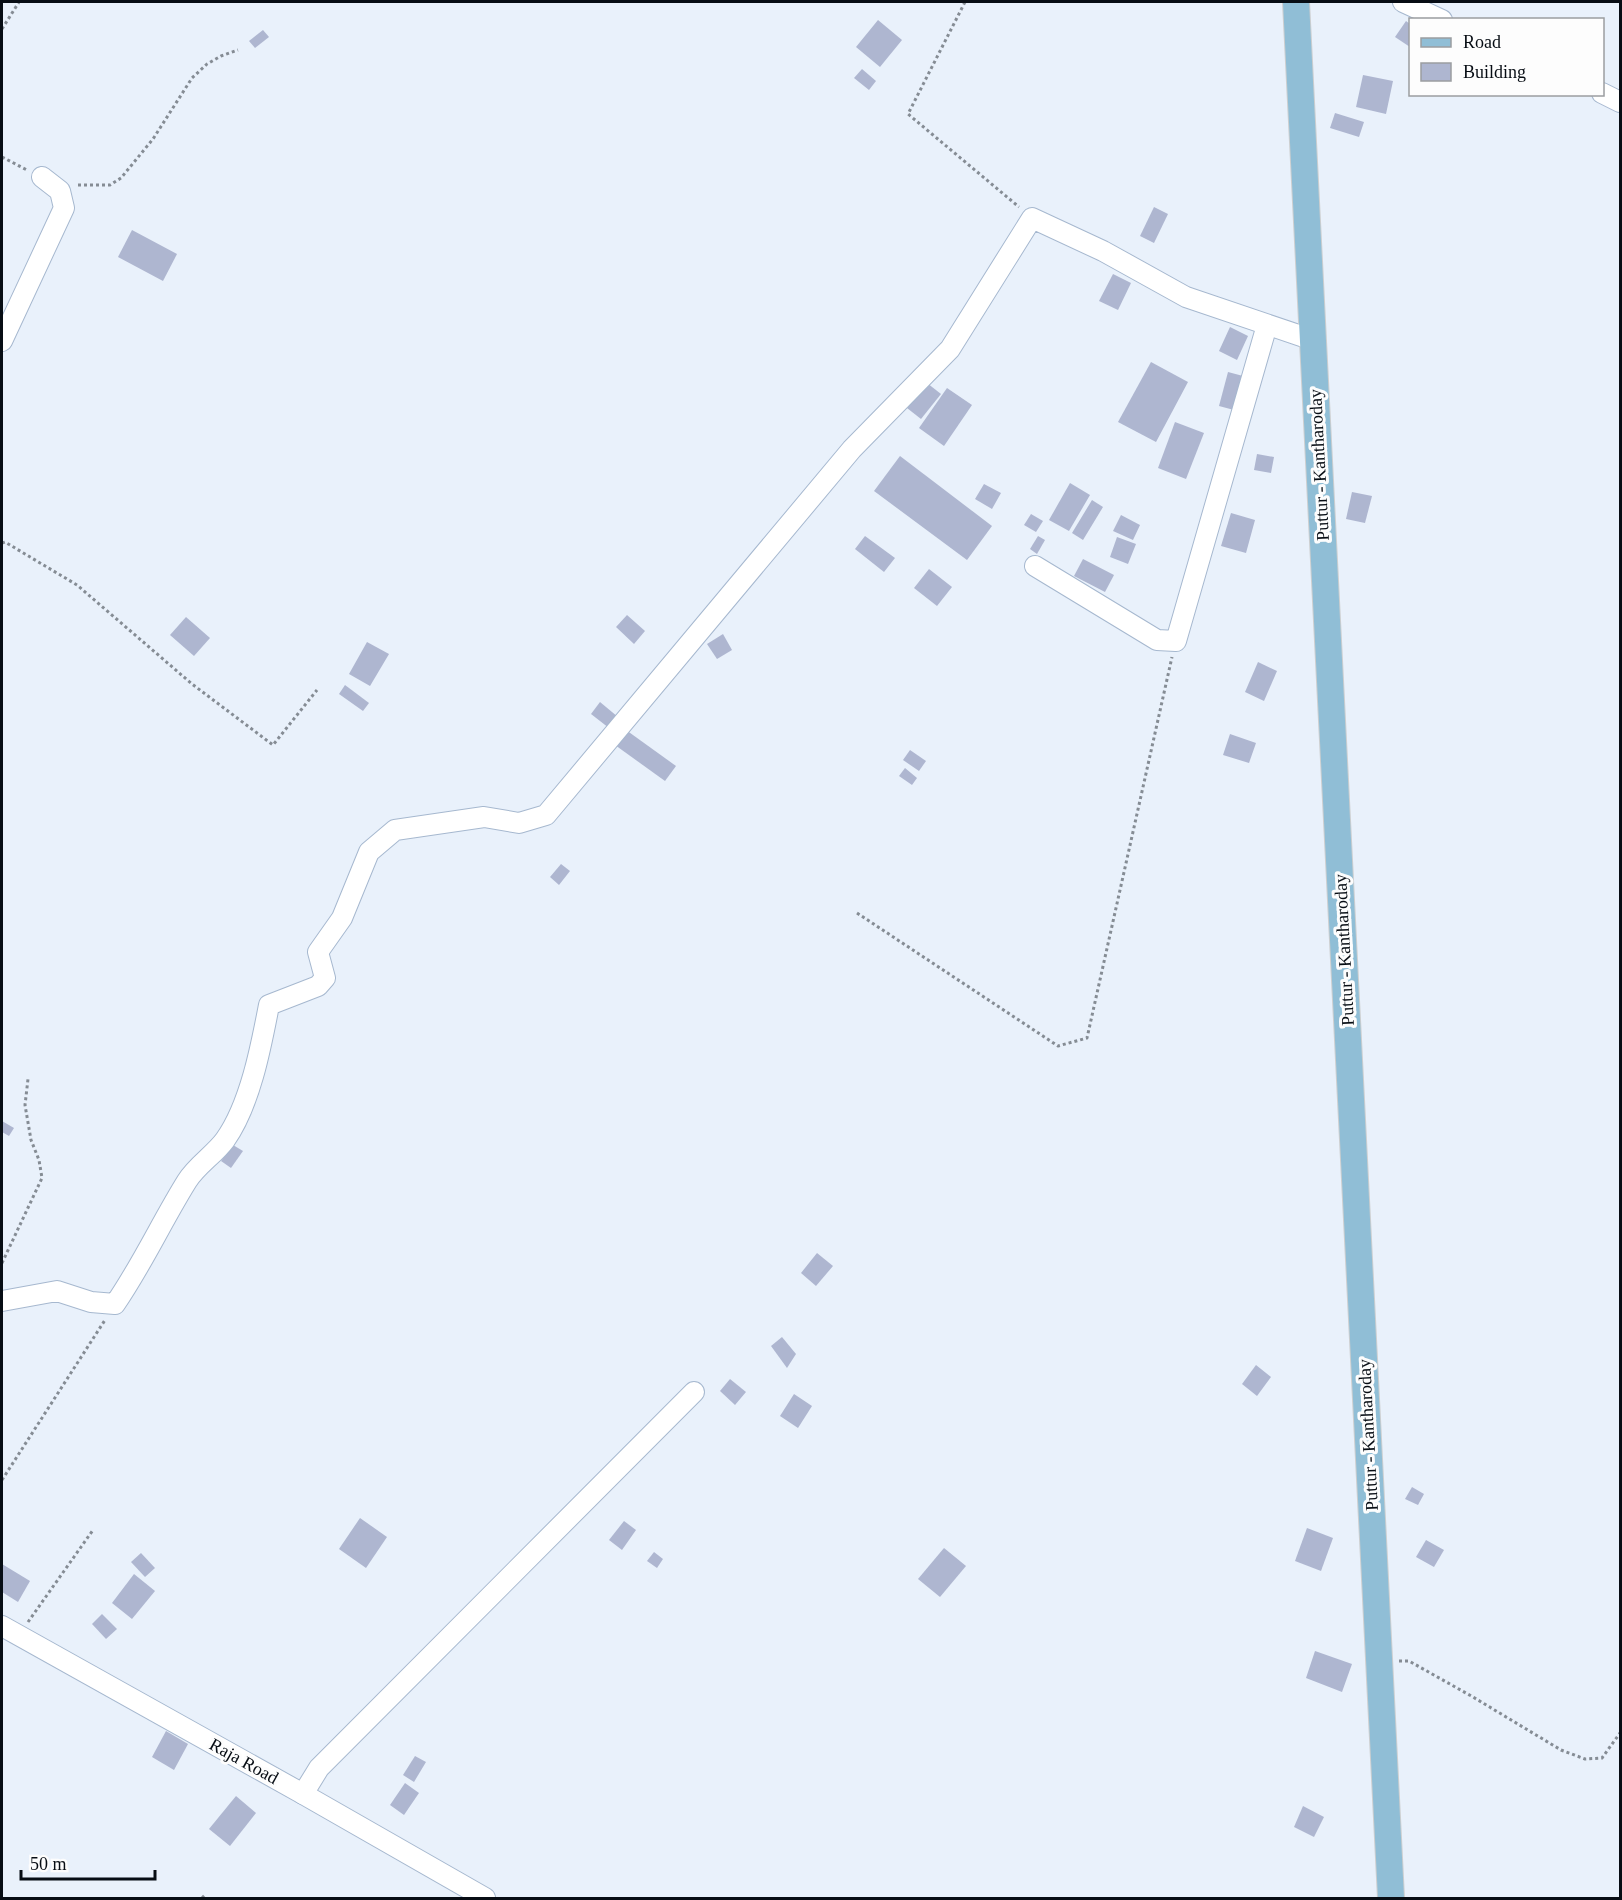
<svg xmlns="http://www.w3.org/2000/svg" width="1622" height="1900" viewBox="0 0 1622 1900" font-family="'Times New Roman',serif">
	<rect width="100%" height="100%" fill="#e9f1fb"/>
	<!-- building -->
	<g fill="#aeb6d0">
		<polygon points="878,20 902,40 880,67 856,47"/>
		<polygon points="1406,21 1410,24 1410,47 1395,37"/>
		<polygon points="263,30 269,37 255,48 249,41"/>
		<polygon points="862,69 876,81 869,90 854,78"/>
		<polygon points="1363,75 1393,81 1386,114 1356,107"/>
		<polygon points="1335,113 1364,122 1359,137 1330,128"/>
		<polygon points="1154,207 1168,214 1154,243 1140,236"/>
		<polygon points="132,230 177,254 163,281 118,257"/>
		<polygon points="1113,274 1131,283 1118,310 1099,301"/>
		<polygon points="1230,327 1248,336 1237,360 1219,351"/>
		<polygon points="1151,362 1188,382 1156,442 1118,422"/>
		<polygon points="1228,372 1243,376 1234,410 1219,406"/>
		<polygon points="927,383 941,394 921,419 907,408"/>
		<polygon points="947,388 972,405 944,446 919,428"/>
		<polygon points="1175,422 1204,433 1186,479 1158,468"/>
		<polygon points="1257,454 1274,457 1271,473 1254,470"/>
		<polygon points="900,456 992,526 967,560 874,491"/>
		<polygon points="1070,483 1090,495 1069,531 1049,520"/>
		<polygon points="984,484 1001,493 992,509 975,499"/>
		<polygon points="1352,492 1372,496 1365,523 1346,519"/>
		<polygon points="1092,500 1103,507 1083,540 1072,533"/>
		<polygon points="1231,513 1255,520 1246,553 1221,546"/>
		<polygon points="1031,514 1043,521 1036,532 1024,525"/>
		<polygon points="1121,515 1140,525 1133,540 1113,531"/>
		<polygon points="865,536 895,558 884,572 855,549"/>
		<polygon points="1038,536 1045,540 1037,554 1030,549"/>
		<polygon points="1117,537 1136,544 1128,564 1110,557"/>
		<polygon points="1083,559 1114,575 1105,592 1074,576"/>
		<polygon points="929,569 952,587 937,606 914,588"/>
		<polygon points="627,615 645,631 634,644 616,627"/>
		<polygon points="186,617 210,638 194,656 170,635"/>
		<polygon points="723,634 732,650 717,659 707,644"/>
		<polygon points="367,642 389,654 370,686 349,674"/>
		<polygon points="1258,662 1277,671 1264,701 1245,692"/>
		<polygon points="345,685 369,703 363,711 339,694"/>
		<polygon points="600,702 618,717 609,728 591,714"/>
		<polygon points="626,730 676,766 665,781 615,745"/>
		<polygon points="1230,734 1256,743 1249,763 1223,755"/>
		<polygon points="910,750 926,761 919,771 903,760"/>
		<polygon points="905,768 917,778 912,785 899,776"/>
		<polygon points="561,864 570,871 559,885 550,877"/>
		<polygon points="2,1121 14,1128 9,1136 2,1132"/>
		<polygon points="233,1145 243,1151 231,1168 221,1161"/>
		<polygon points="817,1253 833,1266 816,1286 801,1273"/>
		<polygon points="782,1337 796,1354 787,1368 771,1346"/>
		<polygon points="1256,1365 1271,1377 1257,1396 1242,1384"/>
		<polygon points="730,1379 746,1392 735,1405 720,1391"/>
		<polygon points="794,1394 812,1406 798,1428 780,1416"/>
		<polygon points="1412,1487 1424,1494 1418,1505 1405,1499"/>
		<polygon points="360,1518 387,1537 366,1568 339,1549"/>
		<polygon points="624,1521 636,1530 622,1550 609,1540"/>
		<polygon points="1307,1528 1333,1538 1321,1571 1295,1561"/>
		<polygon points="1426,1540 1444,1550 1434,1567 1416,1557"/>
		<polygon points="944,1548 966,1566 940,1597 918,1579"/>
		<polygon points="654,1552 663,1559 657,1568 647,1561"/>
		<polygon points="141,1553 155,1568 145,1577 131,1562"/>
		<polygon points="2,1564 30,1581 18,1602 2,1592"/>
		<polygon points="134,1574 155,1591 132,1619 112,1603"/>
		<polygon points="102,1614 117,1629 106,1639 92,1624"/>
		<polygon points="1315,1651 1352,1664 1342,1692 1306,1678"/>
		<polygon points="166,1731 188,1744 174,1770 152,1757"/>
		<polygon points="415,1756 426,1762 414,1782 403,1775"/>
		<polygon points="405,1783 419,1793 404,1815 390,1805"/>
		<polygon points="236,1796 256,1813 230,1846 209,1829"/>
		<polygon points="1303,1806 1324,1817 1314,1837 1294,1827"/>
	</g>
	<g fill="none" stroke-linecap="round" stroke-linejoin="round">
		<defs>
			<g id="minor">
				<polyline points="1403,2 1442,20"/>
				<polyline points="1602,93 1620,102"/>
				<polyline points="2,341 64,208 60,191 42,177"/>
				<polyline points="1035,566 1157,640 1176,641 1267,325"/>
				<path d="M2,1301l55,-10 34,11 24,2c27,-39 47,-83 72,-123 10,-16 27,-26 38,-41 25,-35 36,-93 44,-135l49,-19 7,-8 -7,-26 24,-34 27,-66 26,-22 89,-13 35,6 27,-8 306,-366 98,-100 82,-131 71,33 83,46 127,43"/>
				<polyline points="2,1626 303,1794 485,1898"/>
				<polyline points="303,1794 319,1768 694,1392"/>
			</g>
			<polyline id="major" points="1296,2 1391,1898"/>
		</defs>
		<!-- minor casing -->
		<use href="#minor" stroke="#a6b8cf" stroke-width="22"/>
		<!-- major casing -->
		<use href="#major" stroke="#cdcfd0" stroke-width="28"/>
		<!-- path -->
		<g stroke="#858c94" stroke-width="3" stroke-dasharray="3 3" stroke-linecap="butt">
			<polyline points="965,2 908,114 1019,207"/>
			<polyline points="2,29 19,2"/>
			<polyline points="2,157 27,170"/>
			<polyline points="78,185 110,185 121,178 153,139 192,78 207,64 221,56 238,50"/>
			<polyline points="2,543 5,542 77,585 192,684 273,745 317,690"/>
			<polyline points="857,913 1058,1046 1087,1038 1172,657"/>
			<polyline points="2,1263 42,1178 39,1160 31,1140 25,1105 28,1079"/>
			<polyline points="2,1480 105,1320"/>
			<polyline points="28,1622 93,1530"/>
			<polyline points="1399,1661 1409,1661 1473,1697 1561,1750 1585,1759 1602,1758 1620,1733"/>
			<polyline points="202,1898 205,1895"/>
		</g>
		<!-- minor -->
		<use href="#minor" stroke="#fff" stroke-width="20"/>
		<!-- major -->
		<use href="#major" stroke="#90bed6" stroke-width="26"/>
	</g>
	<g text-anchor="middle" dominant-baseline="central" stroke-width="6" stroke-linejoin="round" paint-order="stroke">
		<!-- street labels -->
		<g font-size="18" fill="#070d14" stroke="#fdfdfd">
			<text transform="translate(1319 465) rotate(-93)">Puttur - Kantharoday</text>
			<text transform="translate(1344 950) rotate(-93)">Puttur - Kantharoday</text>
			<text transform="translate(1368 1435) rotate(-93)">Puttur - Kantharoday</text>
			<text transform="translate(244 1761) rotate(29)">Raja Road</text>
		</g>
	</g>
	<!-- border -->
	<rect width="1622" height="1900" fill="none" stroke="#070d14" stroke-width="6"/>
	<!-- legend -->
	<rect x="1409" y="18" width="195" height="78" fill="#fdfdfd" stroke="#9b9da0" stroke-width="1.5"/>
	<rect x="1421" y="38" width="30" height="9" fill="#90bed6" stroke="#9b9da0" stroke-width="1.5"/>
	<text x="1463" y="48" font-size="18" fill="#070d14">Road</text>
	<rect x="1421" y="63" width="30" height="18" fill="#aeb6d0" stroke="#9b9da0" stroke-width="1.5"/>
	<text x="1463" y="78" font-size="18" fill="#070d14">Building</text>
	<!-- scale -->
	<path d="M21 1870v9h134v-9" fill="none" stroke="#070d14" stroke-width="3"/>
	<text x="30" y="1870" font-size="18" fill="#070d14" stroke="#fdfdfd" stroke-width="4.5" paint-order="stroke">50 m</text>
</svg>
